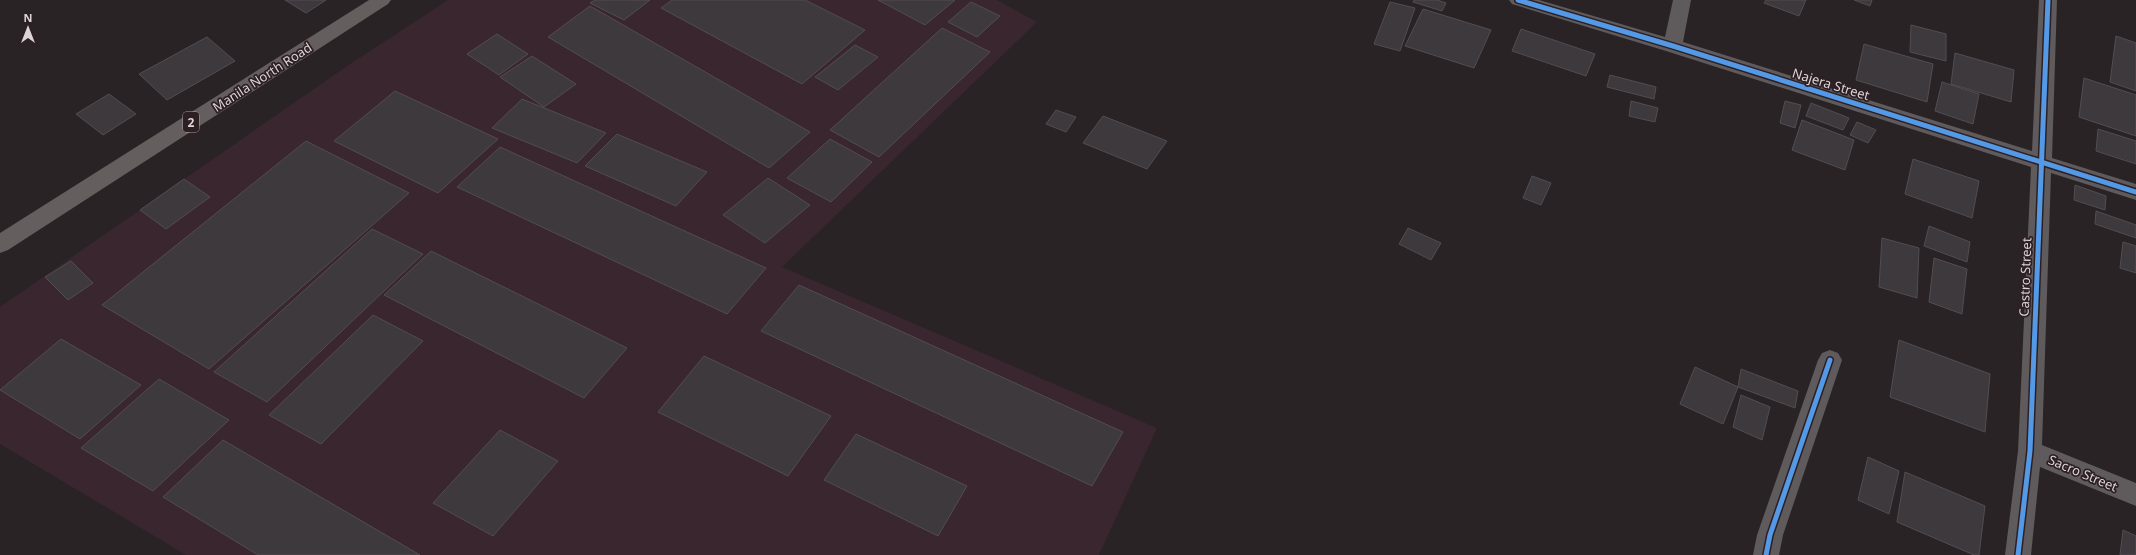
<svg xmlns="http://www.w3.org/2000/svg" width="2136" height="555" viewBox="0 0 2136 555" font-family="'Noto Sans',sans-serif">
	<rect width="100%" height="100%" fill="#2a2326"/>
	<!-- built -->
	<polygon fill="#39262e" points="448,0 997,0 1037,22 782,267 1157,428 1099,555 186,555 0,444 0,307 347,66"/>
	<!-- building -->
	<g fill="#3e393c" stroke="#524d51">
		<polygon points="285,0 326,0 306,13"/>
		<polygon points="595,0 650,0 624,20 590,3"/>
		<polygon points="672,0 805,0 865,30 802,84 661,8"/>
		<polygon points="878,0 955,0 925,25"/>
		<polygon points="1414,0 1437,0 1446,3 1442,11 1413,2"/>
		<polygon points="1766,0 1806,0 1799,16 1764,3"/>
		<polygon points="1854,0 1872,0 1870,6"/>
		<polygon points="971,2 1000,16 977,37 948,22"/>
		<polygon points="1390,2 1415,8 1400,51 1374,44"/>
		<polygon points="590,6 810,132 769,168 548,37"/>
		<polygon points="1423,9 1491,30 1474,68 1405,46"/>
		<polygon points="1911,25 1946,34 1946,61 1910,52"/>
		<polygon points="942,28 990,52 879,157 830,130"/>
		<polygon points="1521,29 1595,54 1586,76 1512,51"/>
		<polygon points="497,34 528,54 499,75 467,54"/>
		<polygon points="2116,36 2136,43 2136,91 2110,82"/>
		<polygon points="207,37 235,61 167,100 139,74"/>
		<polygon points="1864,44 1933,64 1927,102 1856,80"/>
		<polygon points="855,45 878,57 838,90 815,77"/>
		<polygon points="1955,53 2014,70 2011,102 1951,84"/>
		<polygon points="532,56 576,84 544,107 500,77"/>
		<polygon points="1610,75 1656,87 1654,99 1607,87"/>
		<polygon points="2084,78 2136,95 2136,136 2079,117"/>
		<polygon points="1942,82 1979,94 1973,124 1935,111"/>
		<polygon points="395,91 498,139 438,193 334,141"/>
		<polygon points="109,94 136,114 103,135 76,114"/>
		<polygon points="522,99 606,133 577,163 492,128"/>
		<polygon points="1631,101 1658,108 1655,122 1629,116"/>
		<polygon points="1785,101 1801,105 1795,128 1780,123"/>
		<polygon points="1811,103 1849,118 1843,130 1806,116"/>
		<polygon points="1056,110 1076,117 1066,132 1046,124"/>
		<polygon points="1103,116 1167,141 1147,169 1083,143"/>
		<polygon points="1802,120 1854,140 1845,170 1792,150"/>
		<polygon points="1857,122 1876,130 1868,143 1850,135"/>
		<polygon points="2098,129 2136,141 2136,164 2096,151"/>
		<polygon points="617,134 707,172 676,206 585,166"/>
		<polygon points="830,139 872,162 831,202 787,178"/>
		<polygon points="306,141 409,193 209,369 102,305"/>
		<polygon points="500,147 766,268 727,314 457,187"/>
		<polygon points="1913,159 1979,181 1972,218 1905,194"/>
		<polygon points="1532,176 1551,183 1541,205 1523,198"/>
		<polygon points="768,178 810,205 765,243 723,215"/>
		<polygon points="184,179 210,197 166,229 140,210"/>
		<polygon points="2075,185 2106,196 2105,210 2074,200"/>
		<polygon points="2096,211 2136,225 2136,238 2095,224"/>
		<polygon points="1929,226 1970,242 1967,262 1924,246"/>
		<polygon points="1408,228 1441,243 1431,260 1399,244"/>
		<polygon points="372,229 423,254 267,402 214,372"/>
		<polygon points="1882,238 1919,248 1917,298 1879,287"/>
		<polygon points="2123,242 2136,246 2136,273 2120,268"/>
		<polygon points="431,251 627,348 584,398 384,295"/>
		<polygon points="1934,258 1967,269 1962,314 1929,302"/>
		<polygon points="71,261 93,283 68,300 45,277"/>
		<polygon points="799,285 1123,432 1092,486 761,331"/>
		<polygon points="373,315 423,341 321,444 269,415"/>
		<polygon points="61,339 141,385 80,439 0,390"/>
		<polygon points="1899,340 1990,374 1985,432 1890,397"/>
		<polygon points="704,356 831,416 788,476 658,412"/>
		<polygon points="1695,367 1738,387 1723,424 1680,404"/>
		<polygon points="1741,369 1798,391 1795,408 1738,387"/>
		<polygon points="159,379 229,420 153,491 81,448"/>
		<polygon points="1741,395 1770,407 1762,440 1733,427"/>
		<polygon points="500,430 558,461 493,536 433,503"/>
		<polygon points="856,434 967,486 938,536 824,480"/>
		<polygon points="223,440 420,555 258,555 163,497"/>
		<polygon points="1868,457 1899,471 1889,514 1858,500"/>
		<polygon points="1905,472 1985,506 1979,555 1974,555 1897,522"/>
		<polygon points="2123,530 2136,536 2136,555 2120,555"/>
	</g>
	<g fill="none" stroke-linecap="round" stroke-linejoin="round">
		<!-- minor -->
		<g fill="#5f5a5c" fill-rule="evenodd">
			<polygon points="1509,0 1539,0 1665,37 1673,0 1691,0 1683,42 2032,151 2039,0 2057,0 2052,158 2136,184 2136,200 2051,173 2042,445 2136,483 2136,506 2040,467 2031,555 2005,555 2018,451 2031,167 1666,51 1512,4"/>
			<polygon points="1830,350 1838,353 1842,360 1783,535 1779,555 1753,555 1757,535 1818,360 1822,353"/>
		</g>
		<!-- trunk -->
		<polygon fill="#645e5f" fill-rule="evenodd" points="369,0 391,0 388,4 8,250 0,253 0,233"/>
		<defs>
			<g id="cycleway">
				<polyline points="1518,0 1673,46 2136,192"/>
				<polyline points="1766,555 1770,535 1830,360"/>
				<polyline points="2018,555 2030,451 2048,0"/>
			</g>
		</defs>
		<!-- cycleway casing -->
		<use href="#cycleway" stroke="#2d2025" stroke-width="8"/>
		<!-- cycleway -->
		<use href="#cycleway" stroke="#5399e6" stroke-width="5"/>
	</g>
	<g text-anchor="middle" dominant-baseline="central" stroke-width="3.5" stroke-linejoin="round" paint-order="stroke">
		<!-- shield labels -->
		<rect fill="#2d2025" stroke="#a89ea2" stroke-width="1" x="183" y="112" width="16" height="20" rx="3"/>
		<g font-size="12" font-weight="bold" fill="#ddd4d7">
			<text x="191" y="122">2</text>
		</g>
		<!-- street labels -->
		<g font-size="13" fill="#ddd4d7" stroke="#2d2025">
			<text transform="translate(262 77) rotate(-33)">Manila North Road</text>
			<text transform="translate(1831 84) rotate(17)">Najera Street</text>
			<text transform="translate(2025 277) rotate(-88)">Castro Street</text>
			<text transform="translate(2083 473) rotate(23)">Sacro Street</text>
		</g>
	</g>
	<!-- north arrow -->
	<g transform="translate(28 28)" stroke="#2d2025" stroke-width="3" paint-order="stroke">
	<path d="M0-3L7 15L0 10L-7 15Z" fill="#ddd4d7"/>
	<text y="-6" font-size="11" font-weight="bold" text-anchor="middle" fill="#ddd4d7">N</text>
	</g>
</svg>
